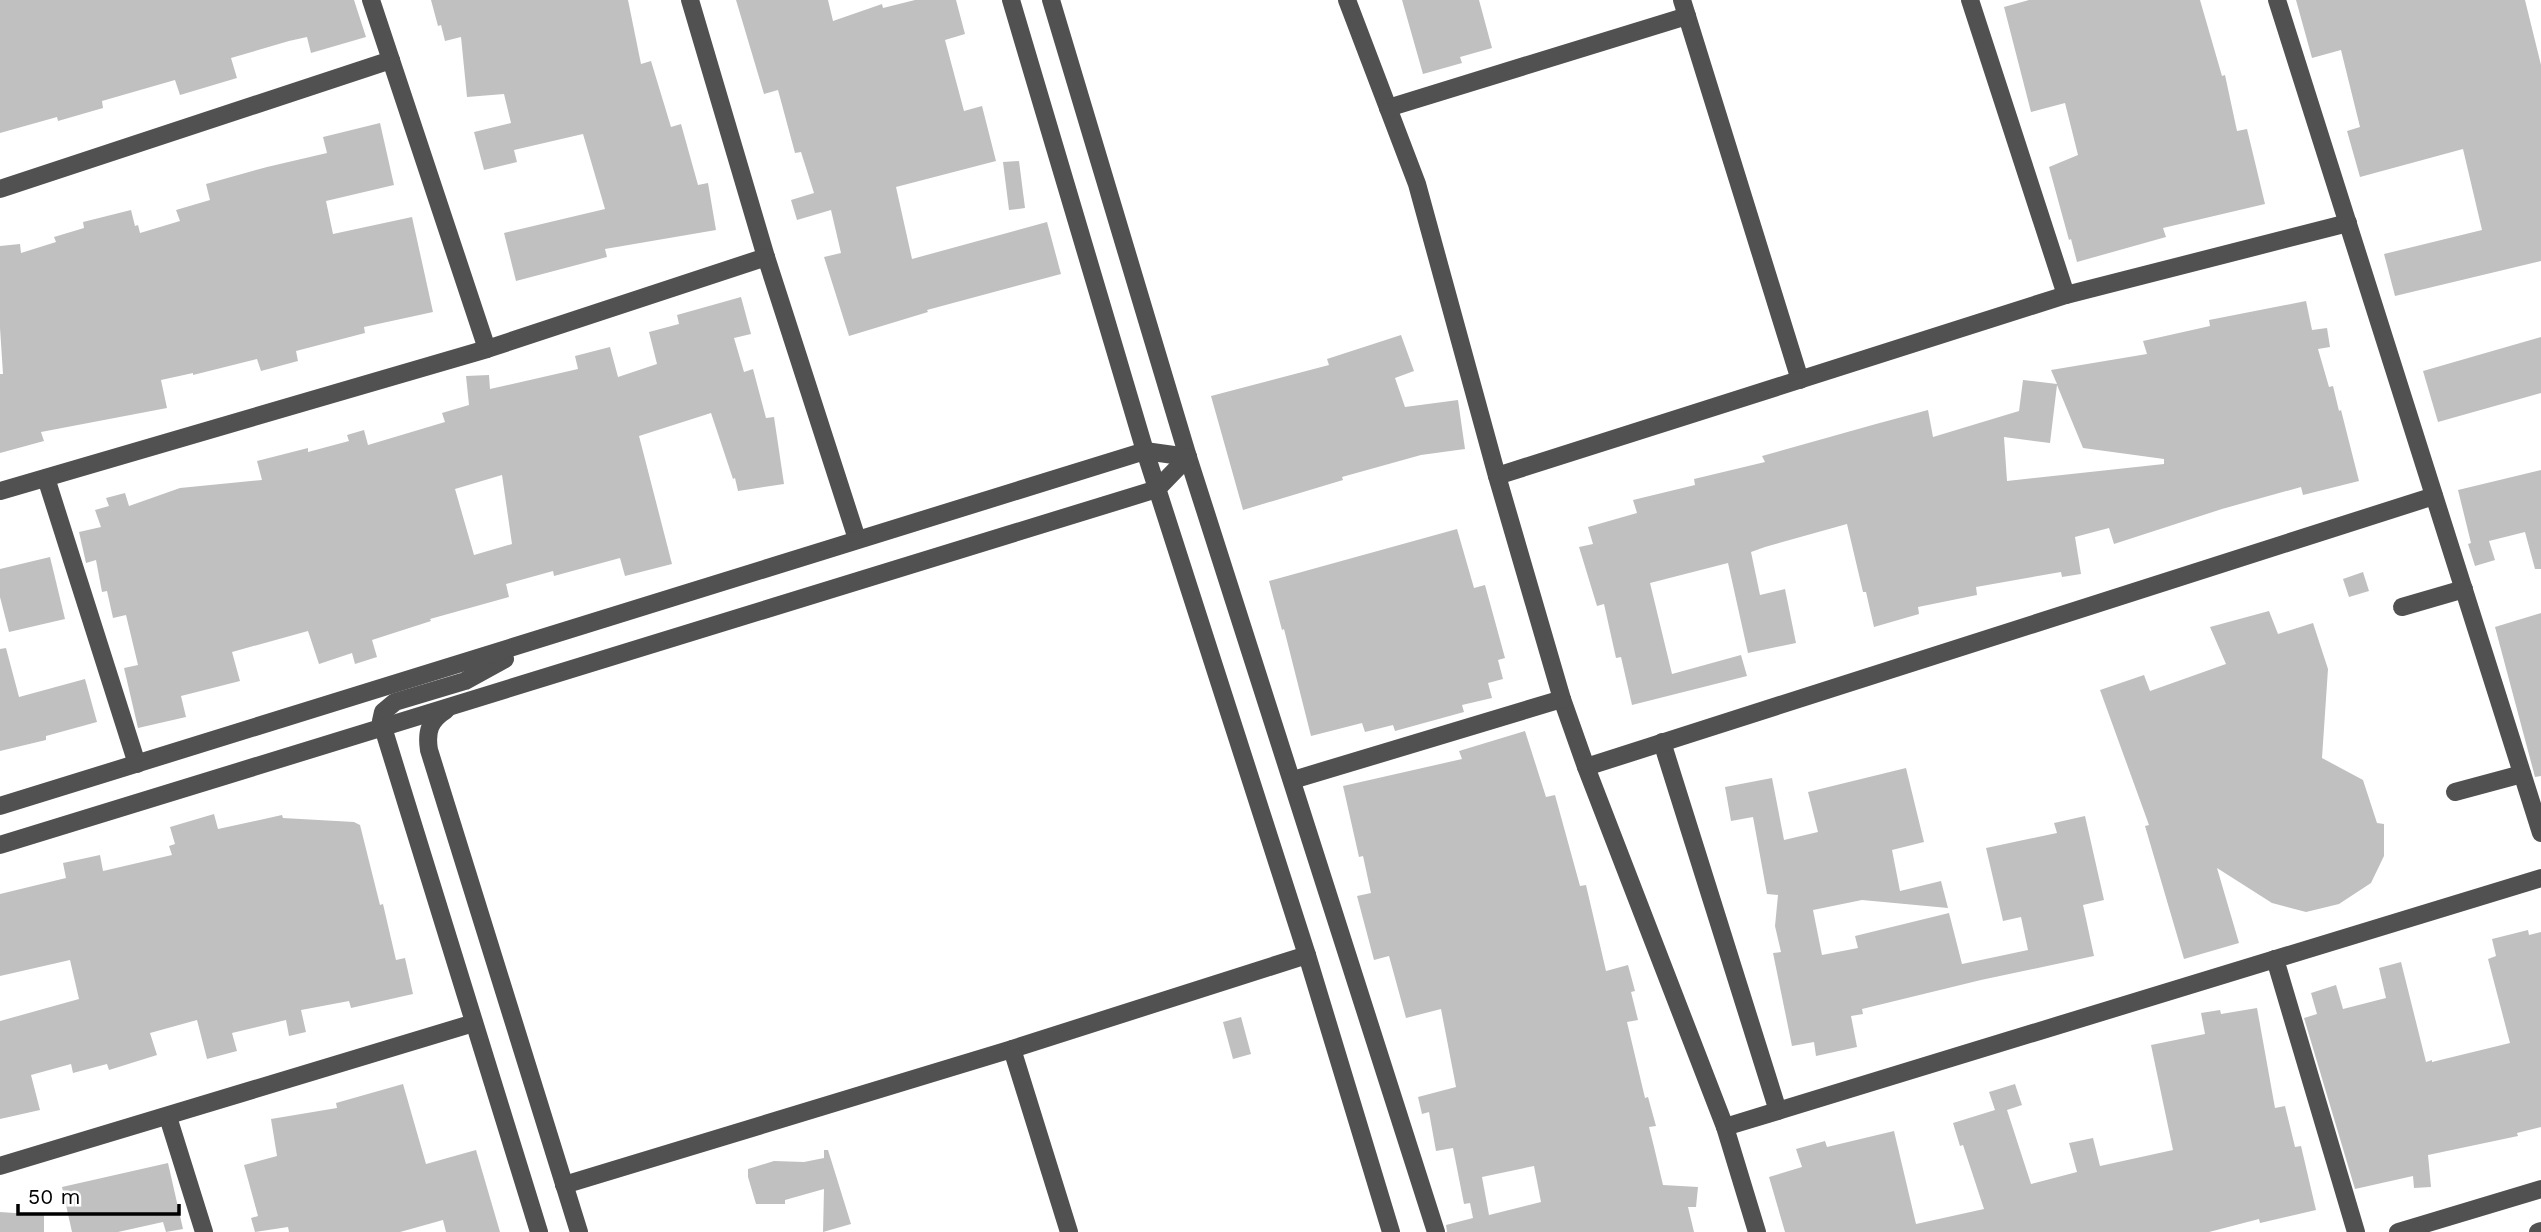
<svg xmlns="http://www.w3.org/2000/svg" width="2541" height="1232" viewBox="0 0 2541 1232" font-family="'Work Sans',sans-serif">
	<rect width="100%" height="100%" fill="#fff"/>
	<!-- building -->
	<g fill="#c0c0c0" fill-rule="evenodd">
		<polygon points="0,0 354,0 366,37 311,53 307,37 289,41 231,58 237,78 180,95 175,80 102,101 103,108 58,121 57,117 0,133"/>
		<polygon points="431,0 628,0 641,64 651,61 671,127 681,124 698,185 708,183 716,230 605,249 607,257 516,281 504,233 605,209 583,134 514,150 517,162 484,170 474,132 511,123 504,94 467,97 461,37 445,41 441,25 438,26"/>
		<polygon points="736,0 828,0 833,21 882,4 883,8 915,0 956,0 965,34 945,40 964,111 982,106 996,161 896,187 912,259 1047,222 1061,274 927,310 928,312 849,336 824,257 841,253 831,210 797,220 791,200 814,193 801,152 795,153 778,90 764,94"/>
		<polygon points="1402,0 1479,0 1492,48 1460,57 1462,63 1423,74"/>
		<polygon points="2029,0 2200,0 2222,76 2225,75 2237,131 2247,129 2265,204 2163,228 2166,237 2077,262 2071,239 2069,240 2049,167 2078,155 2065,103 2031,112 2004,7"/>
		<polygon points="2296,0 2525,0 2541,65 2541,261 2395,296 2384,254 2482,230 2463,149 2360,177 2347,131 2360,127 2341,50 2312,58"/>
		<polygon points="380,123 394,185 326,201 333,234 412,217 433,312 364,327 365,333 296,351 298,361 261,371 257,359 193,375 193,373 161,380 167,408 41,432 44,441 0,453 0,374 3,374 0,328 0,246 20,244 21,253 56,242 54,237 84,228 83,222 131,210 135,226 138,225 140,233 180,221 176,210 210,200 206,184 267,167 327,153 323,137"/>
		<polygon points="1019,161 1025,208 1009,210 1003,162"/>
		<path d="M741,297l10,37 -17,4 10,34 9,-3 13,49 8,-1 10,67 -46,7 -3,-13 -2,1 -22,-66 -72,23 33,128 -47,12 -5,-18 -66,18 -1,-5 -47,13 3,13 -79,22 1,2 -59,19 5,17 -22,7 -3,-11 -33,11 -11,-33 -76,21 8,29 -59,15 5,21 -48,11 -14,-60 14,-3 -12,-50 -13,3 -6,-27 -5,1 -6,-32 -10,3 -7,-31 22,-5 -6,-17 14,-4 -3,-8 19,-5 4,13 51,-18 82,-8 -5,-19 51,-13v4l41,-11 -2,-6 17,-5 4,15 77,-23 -3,-9 27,-8 -3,-29 23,-1 1,14 88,-20 -3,-13 35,-9 8,30 39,-13 -8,-32 30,-8 -2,-9zM502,475l10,69 -38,11 -19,-66z"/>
		<path d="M2306,301l6,29 15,-2 3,19 -12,2 11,38 4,-1 6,25 2,-1 18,71 -56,14 -2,-8 -79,22 -108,35 -5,-16 -34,9 6,37 -19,3 -1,-5 -85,15 1,8 -59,12 1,7 -45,13 -8,-35h-3l-16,-68 -82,23 -14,5 9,43 25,-6 11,54 -48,10 -20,-90 -78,20 22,91 69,-19 6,21 -115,29 -11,-48 -5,1 -12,-54 -7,2 -18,-59 14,-3 -5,-17 49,-14 -4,-13 62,-15 -1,-6 71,-17 -3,-6 114,-32 52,-14 5,27 86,-26 4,-31 34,4 -6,-14 96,-16 -4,-13 67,-15 -1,-6zM2057,385l26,63 81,11v5l-157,17 -3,-44 46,6z"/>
		<polygon points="1401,335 1414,371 1395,378 1405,407 1458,400 1465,449 1421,455 1342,477 1343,480 1243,510 1211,396 1329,365 1327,359"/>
		<polygon points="2541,337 2541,393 2438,422 2423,371"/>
		<polygon points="2541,470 2541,569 2535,569 2525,532 2489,541 2495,560 2475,566 2468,544 2471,543 2458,490"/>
		<polygon points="1457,529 1474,588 1485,585 1505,658 1498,660 1503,679 1488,683 1492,698 1462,705 1464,712 1395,731 1393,725 1365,732 1362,723 1311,736 1284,629 1282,630 1269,581"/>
		<polygon points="50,557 65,619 9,632 0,597 0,569"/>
		<polygon points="2363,572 2369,591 2349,597 2343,579"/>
		<polygon points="2269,611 2278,634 2313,623 2328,669 2322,758 2363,780 2377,823 2384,824 2384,856 2371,883 2339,904 2306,912 2272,903 2217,868 2239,943 2184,959 2145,826 2149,825 2100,690 2144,675 2150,691 2226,664 2210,627"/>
		<polygon points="2541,613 2541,776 2535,777 2495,627"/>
		<polygon points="6,648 19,697 85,679 97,722 46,736 46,740 0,751 0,649"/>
		<path d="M1525,731l21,66 9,-2 25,91 6,-1 20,86 22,-6 7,26 -4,1 7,28 -11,2 18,76 3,-1 8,29 -7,1 5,20 9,38 35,2 -2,20h-8l6,25h-247l-1,-7 27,-7 -3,-15 -6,1 -11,-56 -17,3 -7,-39 -7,2 -4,-17 38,-10 -15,-78 -35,9 -17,-62 -15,4 -17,-64 14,-3 -8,-37 -4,1 -16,-71 119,-27 -3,-8zM1534,1166l7,36 -52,13 -7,-38z"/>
		<polygon points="1906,768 1924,842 1892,850 1900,891 1941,881 1948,908 1862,900 1813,910 1822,955 1858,948 1855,936 1949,913 1962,964 2028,950 2021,917 2003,921 1986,848 2057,833 2054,823 2085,816 2104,900 2083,905 2094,956 1981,980 1862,1009 1863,1014 1851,1016 1857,1047 1816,1056 1814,1042 1792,1046 1773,953 1781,952 1775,926 1778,895 1767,894 1753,817 1731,821 1725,787 1772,778 1784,840 1818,832 1808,792"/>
		<polygon points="214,814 218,829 282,815 283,818 354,822 360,825 380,905 383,904 396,960 405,958 413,994 351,1008 349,1001 301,1010 306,1032 289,1036 286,1020 232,1033 237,1051 207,1059 197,1020 150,1033 157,1055 109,1070 107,1064 73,1073 71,1064 31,1075 40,1110 0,1119 0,1021 79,999 70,960 0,976 0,894 66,878 63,863 100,855 103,871 172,855 169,846 175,844 170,827"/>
		<polygon points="2528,930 2529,935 2541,932 2541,1127 2517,1133 2518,1136 2428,1155 2431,1187 2414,1188 2413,1176 2355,1189 2304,1018 2317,1014 2311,993 2336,985 2343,1009 2386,998 2379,968 2401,962 2426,1062 2432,1060 2432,1062 2510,1043 2488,959 2496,956 2492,939"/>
		<polygon points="2257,1008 2275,1108 2285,1106 2295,1147 2301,1146 2316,1210 2260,1223 2259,1219 2209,1232 1785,1232 1769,1177 1802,1167 1796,1149 1825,1141 1827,1147 1894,1131 1916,1224 1984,1209 1963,1145 1960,1146 1953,1123 1995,1110 1989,1092 2015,1084 2022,1105 2007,1110 2031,1184 2077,1172 2069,1143 2093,1138 2100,1166 2173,1150 2151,1045 2205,1034 2201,1013 2220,1010 2221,1014"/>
		<polygon points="1241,1017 1251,1054 1233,1059 1223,1022"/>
		<polygon points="403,1084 426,1164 476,1150 500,1232 446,1232 443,1220 400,1232 289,1232 288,1227 255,1232 251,1218 258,1216 244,1165 277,1156 271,1119 337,1108 336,1103"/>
		<polygon points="824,1150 828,1150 851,1224 823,1232 824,1189 785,1200 785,1204 756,1204 748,1177 748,1169 774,1161 804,1162 824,1158"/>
		<polygon points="168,1163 183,1229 166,1232 163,1222 118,1232 72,1232 62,1187"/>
		<polygon points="0,1212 44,1215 44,1232 0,1232"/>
	</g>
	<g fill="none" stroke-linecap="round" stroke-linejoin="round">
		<!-- minor -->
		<g stroke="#515151" stroke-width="18">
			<polyline points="371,0 487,349"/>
			<polyline points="690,0 766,257 857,539"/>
			<polyline points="1011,0 1145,451 1307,955 1391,1232"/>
			<polyline points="1051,0 1188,457 1436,1232"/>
			<polyline points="1347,0 1417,184 1497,476 1562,699 1586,767 1725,1127 1757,1232"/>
			<polyline points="1682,0 1800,380"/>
			<polyline points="1970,0 2066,295"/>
			<polyline points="2277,0 2541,833"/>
			<polyline points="1388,108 1687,16"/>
			<polyline points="0,189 391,60"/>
			<polyline points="1497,476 2066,295 2348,223"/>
			<polyline points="46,478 137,764"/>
			<polyline points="0,491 487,349 766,257"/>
			<polyline points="2402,607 2464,589"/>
			<polyline points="505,659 465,681 395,702 383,712 381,721 539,1232"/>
			<path d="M446,710c-16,10 -20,21 -17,40l150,482"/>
			<polyline points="1662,742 1778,1111"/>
			<polyline points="1586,767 2434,496"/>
			<polyline points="1293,780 1562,699"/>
			<polyline points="2455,792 2522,774"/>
			<polyline points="0,806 1145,451 1188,457"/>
			<polyline points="0,845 1157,489 1188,457"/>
			<polyline points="2275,959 2356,1232"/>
			<polyline points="1012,1049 1307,955"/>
			<polyline points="168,1117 204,1232"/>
			<polyline points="1725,1127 2541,878"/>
			<polyline points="0,1166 474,1023"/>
			<polyline points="564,1185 1012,1049 1069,1232"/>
			<polyline points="2398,1232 2541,1189"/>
			<polyline points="2538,1232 2541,1231"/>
		</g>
	</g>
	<!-- scale -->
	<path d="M18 1204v10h161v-10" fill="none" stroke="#000000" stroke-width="3.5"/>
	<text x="28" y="1204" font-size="21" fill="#000000" stroke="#ffffff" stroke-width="5" paint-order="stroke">50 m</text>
</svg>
